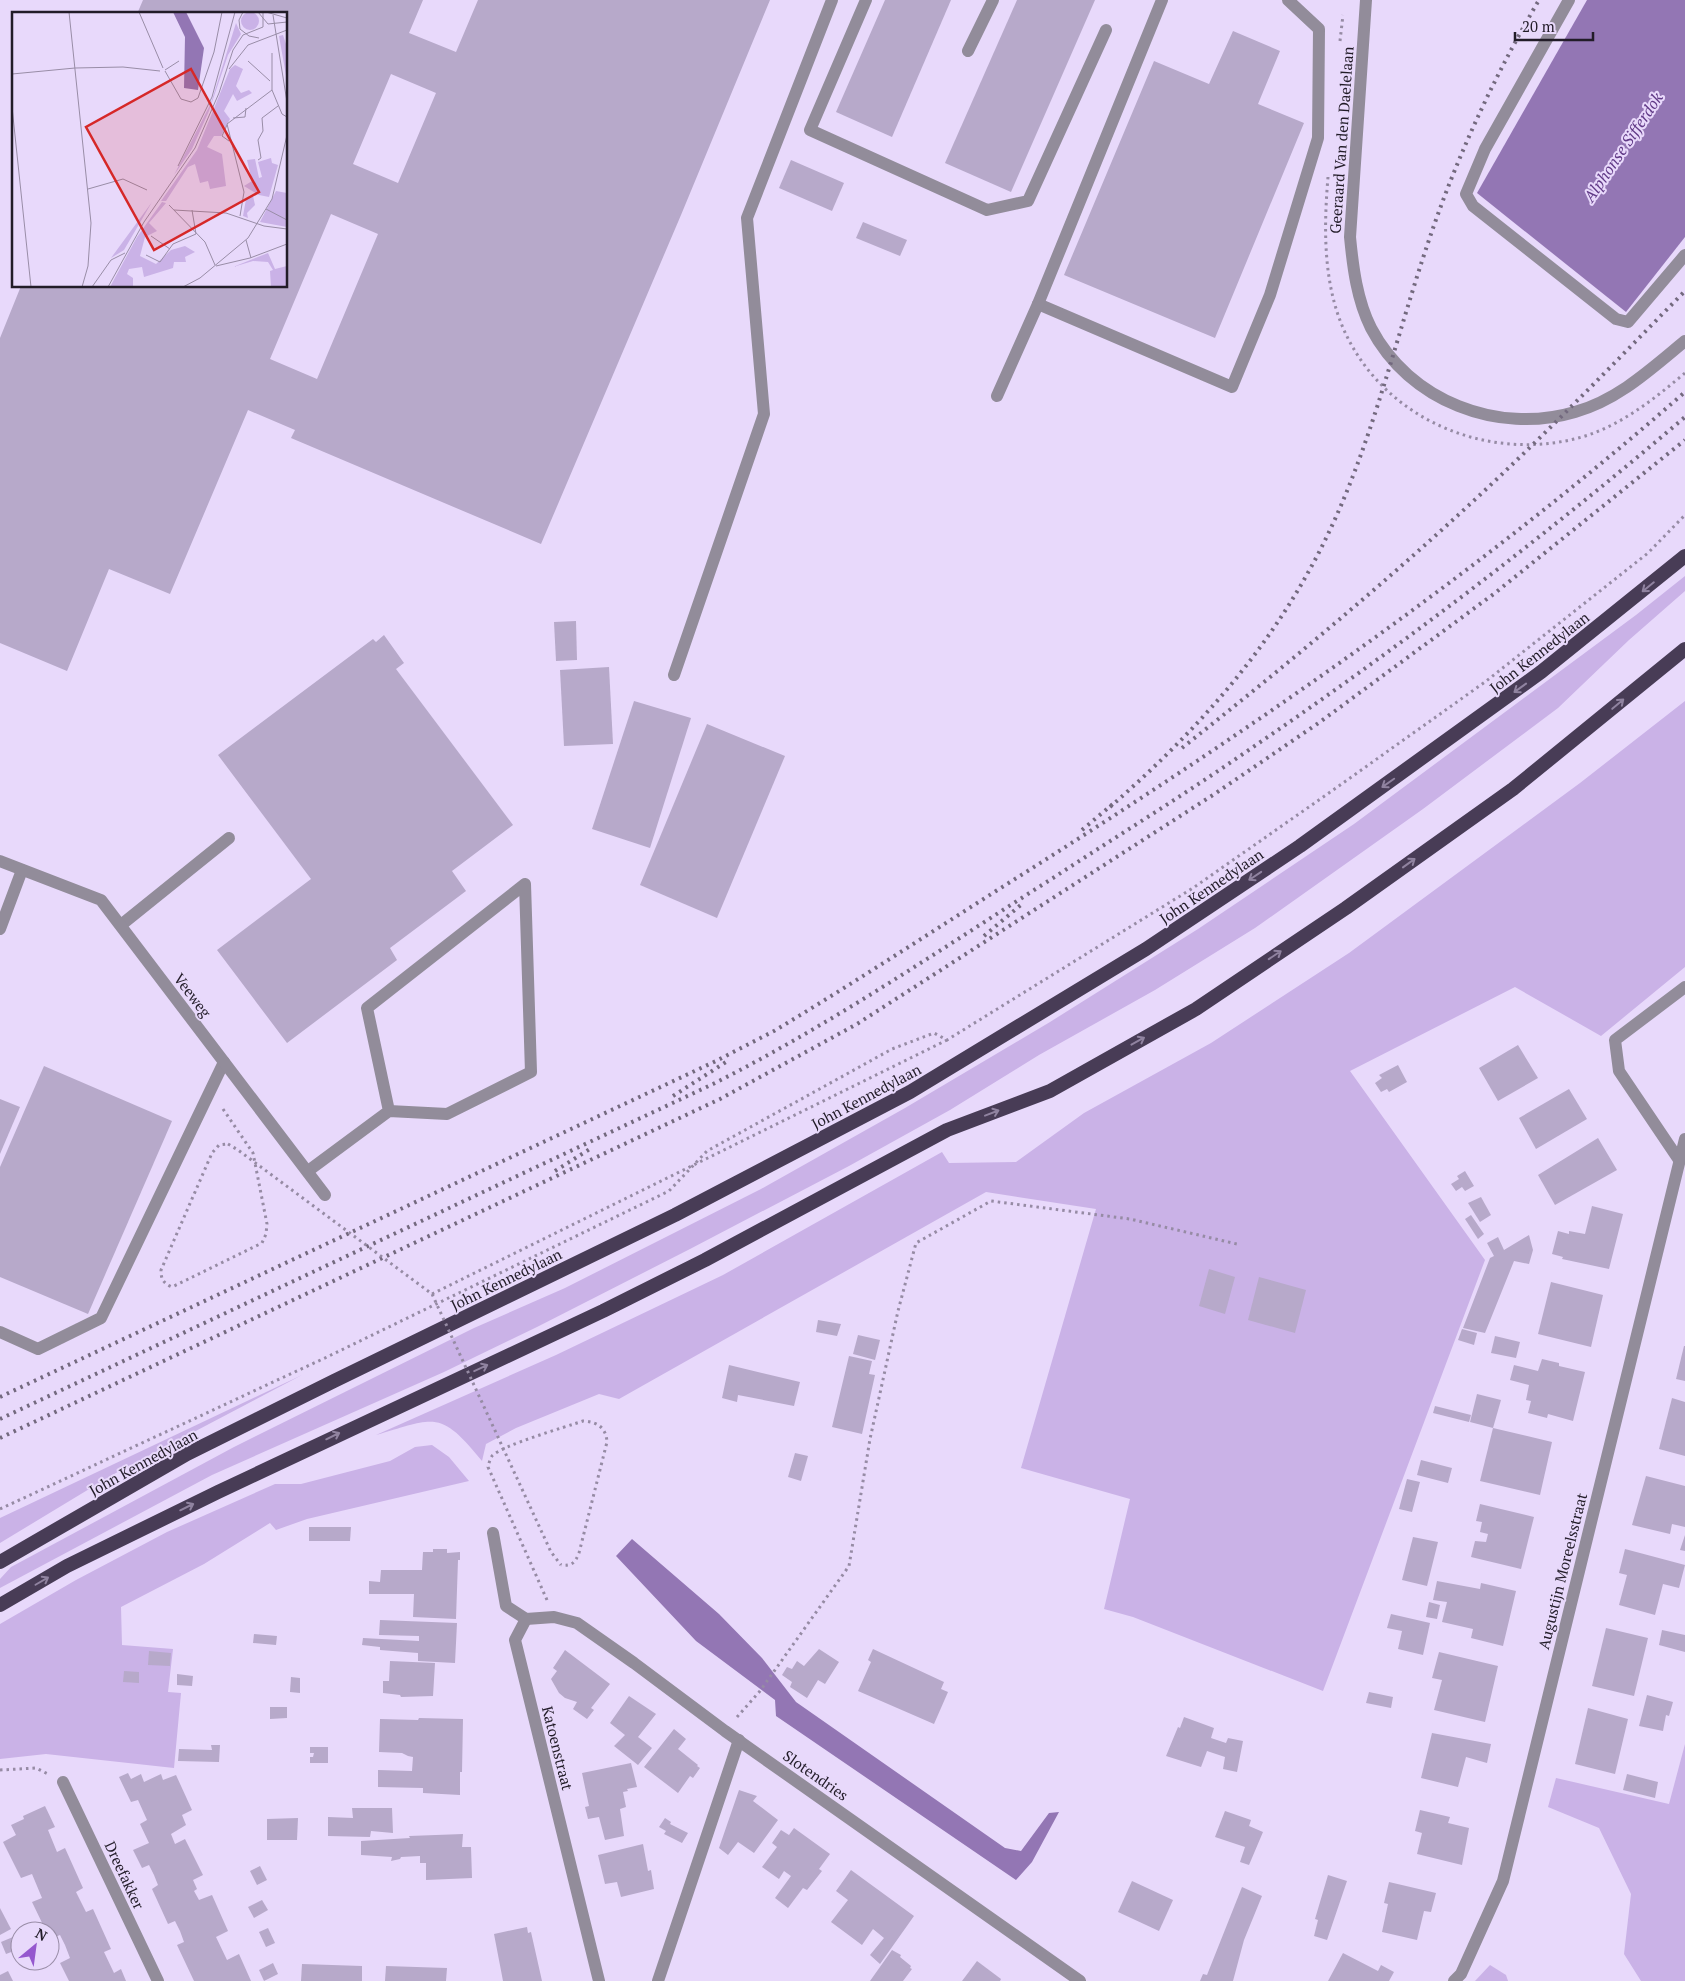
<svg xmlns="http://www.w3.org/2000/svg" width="1685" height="1981" viewBox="0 0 1685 1981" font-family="'PT Serif',serif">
	<rect width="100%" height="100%" fill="#e8d9fb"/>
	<!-- green -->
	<g fill="#cab2e7">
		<polygon points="1685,576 1685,591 1629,640 1558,708 1423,809 1255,928 1155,990 1039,1055 950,1110 849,1166 690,1249 537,1327 444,1372 212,1475 0,1588 0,1579 11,1567 234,1447 474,1328 565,1288 761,1189 905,1108 1050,1022 1198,929 1354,824 1636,615"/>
		<path d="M1685,701v266l-84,69 -86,-49 -165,84 135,189 -162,431 -190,-74 -29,-8 26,-110 -109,-31 75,-259 -110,-17 -367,207 -20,-5 -83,34 -30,16 -4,17c-42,-52 -47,-43 -106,-26l180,-80 167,-80 219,-123 7,11 67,-1 68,-49 127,-70 138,-90 231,-170z"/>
		<polygon points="302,1375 114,1474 0,1543 0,1518"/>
		<polygon points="432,1445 449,1457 469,1481 307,1519 276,1530 270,1523 204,1564 121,1607 122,1645 173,1649 168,1692 181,1693 174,1768 46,1754 0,1759 0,1624 76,1580 167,1532 275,1484 301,1484 390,1461 415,1447"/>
		<polygon points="1685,1744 1685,1981 1641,1981 1624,1954 1631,1894 1599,1828 1548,1807 1556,1778 1669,1804"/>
		<polygon points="1490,1965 1506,1975 1508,1981 1475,1981"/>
	</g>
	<!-- water -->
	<g fill="#9376b4">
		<polygon points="1587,0 1685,0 1685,237 1626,312 1477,193"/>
		<polygon points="632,1539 719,1614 762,1658 796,1702 1005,1848 1021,1851 1049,1813 1059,1812 1032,1862 1016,1880 776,1716 775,1700 696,1641 616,1556"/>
	</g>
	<!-- building -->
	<g fill="#b7a9ca" fill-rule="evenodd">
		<path d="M143,0h280l-14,33 47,19 22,-52h292l-89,215 -140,329 -250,-106 4,-8 -47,-20 -78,184 -61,-25 -42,102 -67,-28v-305l21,-52h265v-272h-149zM391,74l45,19 -38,90 -45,-19zM331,214l47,20 -61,145 -47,-20z"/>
		<polygon points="885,0 951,0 892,137 836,112"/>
		<polygon points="1017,0 1095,0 1011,192 945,163"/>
		<polygon points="1233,31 1280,51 1258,104 1304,123 1215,338 1064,275 1154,61 1209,84"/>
		<polygon points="791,160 844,183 832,211 779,188"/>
		<polygon points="863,222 907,240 900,256 856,238"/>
		<polygon points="576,621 577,660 556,661 554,622"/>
		<polygon points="384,635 404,663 396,669 513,825 452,871 466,891 390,948 397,960 287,1043 217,950 311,879 218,755 373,639 376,642"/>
		<polygon points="609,667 613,744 564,746 560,670"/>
		<polygon points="634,701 691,718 650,848 592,829"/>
		<polygon points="707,724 785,756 717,918 640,885"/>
		<polygon points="1518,1045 1538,1078 1498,1101 1479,1068"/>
		<polygon points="1398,1065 1407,1082 1389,1092 1387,1089 1381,1092 1375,1083 1382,1078 1379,1075"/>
		<polygon points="44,1066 172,1121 88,1314 0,1277 0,1167"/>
		<polygon points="1569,1089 1587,1119 1536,1149 1519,1118"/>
		<polygon points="0,1099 20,1107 0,1154"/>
		<polygon points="1598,1138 1617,1170 1555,1205 1538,1175"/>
		<polygon points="1465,1171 1474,1186 1465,1191 1462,1187 1456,1191 1451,1184 1459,1179 1457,1176"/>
		<polygon points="1481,1197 1491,1215 1480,1222 1468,1203"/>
		<polygon points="1592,1206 1623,1214 1609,1269 1562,1259 1563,1257 1552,1254 1558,1231 1569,1234 1569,1231 1585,1234"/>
		<polygon points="1471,1215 1484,1234 1478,1239 1465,1219"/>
		<polygon points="1529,1235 1533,1250 1529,1264 1514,1261 1485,1333 1463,1328 1490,1258 1494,1256 1487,1243 1498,1237 1504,1250"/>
		<polygon points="1209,1269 1235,1277 1225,1314 1199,1306"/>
		<polygon points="1259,1277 1306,1290 1295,1333 1248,1320"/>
		<polygon points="1551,1282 1603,1295 1591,1347 1538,1334"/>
		<polygon points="818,1320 841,1324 837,1336 816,1332"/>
		<polygon points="1462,1329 1477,1333 1474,1345 1458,1340"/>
		<polygon points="858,1335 880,1340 875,1360 853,1354"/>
		<polygon points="1495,1336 1520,1342 1516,1358 1491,1353"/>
		<polygon points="1684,1346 1685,1346 1685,1381 1676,1379"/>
		<polygon points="849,1356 872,1361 869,1374 875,1375 862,1434 832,1427"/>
		<polygon points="1542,1359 1559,1363 1559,1366 1585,1372 1573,1421 1548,1414 1547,1418 1528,1413 1531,1401 1526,1400 1529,1385 1510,1380 1514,1365 1538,1371"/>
		<polygon points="729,1365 800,1382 794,1406 738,1395 737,1402 722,1398"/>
		<polygon points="1477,1394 1501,1400 1493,1428 1470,1422"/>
		<polygon points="1672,1398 1685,1402 1685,1456 1659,1449"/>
		<polygon points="1435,1406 1471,1415 1469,1422 1433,1413"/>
		<polygon points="1493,1428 1552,1442 1540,1495 1480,1481"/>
		<polygon points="795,1453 808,1456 801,1481 788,1477"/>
		<polygon points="1421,1460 1452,1468 1448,1483 1417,1475"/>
		<polygon points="1646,1476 1685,1486 1685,1527 1672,1524 1670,1534 1632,1525"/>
		<polygon points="1407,1479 1420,1482 1412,1512 1399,1509"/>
		<polygon points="1480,1504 1534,1517 1521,1569 1471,1557 1475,1541 1486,1542 1488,1534 1480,1532 1482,1522 1476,1521"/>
		<polygon points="309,1527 351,1527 350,1541 309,1541"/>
		<polygon points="1685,1535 1685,1551 1680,1550"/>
		<polygon points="1413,1537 1438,1542 1427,1586 1402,1580"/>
		<polygon points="433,1549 447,1549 447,1553 460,1552 460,1560 458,1560 456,1619 413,1617 414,1594 369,1594 369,1581 380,1582 381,1570 422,1570 423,1552 433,1552"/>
		<polygon points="1625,1549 1685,1565 1679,1588 1663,1584 1655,1615 1619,1605 1627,1575 1619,1573"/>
		<polygon points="1437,1581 1480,1589 1481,1583 1516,1591 1503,1646 1471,1638 1473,1629 1442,1622 1447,1602 1433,1600"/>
		<polygon points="1429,1602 1440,1605 1437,1619 1426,1617"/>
		<polygon points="1391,1614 1430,1623 1423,1655 1398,1649 1402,1631 1387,1628"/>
		<polygon points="380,1620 457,1623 455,1663 418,1661 418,1653 380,1650 380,1647 362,1645 363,1638 419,1641 419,1636 379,1635"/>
		<polygon points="1606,1628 1648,1638 1634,1696 1592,1686"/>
		<polygon points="1662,1630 1685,1635 1685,1652 1659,1645"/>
		<polygon points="254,1634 277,1636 276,1645 253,1643"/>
		<polygon points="819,1649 839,1662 825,1684 818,1680 807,1698 790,1687 792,1682 782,1675 787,1667 792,1669 797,1661 804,1666"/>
		<polygon points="873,1649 944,1682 941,1689 948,1692 934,1724 858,1691 871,1662 868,1660"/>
		<polygon points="565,1650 610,1684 591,1708 594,1710 587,1719 573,1709 577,1702 565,1698 559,1693 551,1679 557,1671 553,1668"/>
		<polygon points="149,1651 171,1653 170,1666 148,1665"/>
		<polygon points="1439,1652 1498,1666 1485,1722 1434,1710 1442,1680 1432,1678"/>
		<polygon points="390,1661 435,1663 433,1696 401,1697 400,1695 383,1693 383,1681 389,1681"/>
		<polygon points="124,1671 139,1672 139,1683 123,1682"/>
		<polygon points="177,1674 193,1676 192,1686 177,1685"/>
		<polygon points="291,1677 300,1678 300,1693 290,1692"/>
		<polygon points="1369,1692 1393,1697 1391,1708 1366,1703"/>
		<polygon points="1647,1695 1673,1702 1669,1716 1666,1715 1663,1731 1639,1726"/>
		<polygon points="629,1696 656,1714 638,1737 652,1748 638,1765 614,1746 625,1735 610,1723"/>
		<polygon points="270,1707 287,1707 287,1718 270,1719"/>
		<polygon points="1588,1708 1628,1719 1615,1774 1575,1764"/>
		<polygon points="1184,1717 1214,1728 1211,1738 1226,1743 1228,1738 1243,1741 1237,1772 1223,1769 1225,1757 1207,1751 1201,1767 1166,1756 1178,1727 1180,1728"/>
		<polygon points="419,1718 463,1719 462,1772 460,1772 460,1795 423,1793 423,1788 378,1787 378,1770 412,1771 413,1757 408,1756 402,1753 379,1752 380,1719 418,1720"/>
		<polygon points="674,1729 686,1739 678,1749 698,1765 697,1766 700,1768 693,1778 690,1776 678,1793 644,1767"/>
		<polygon points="1432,1733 1491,1744 1487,1763 1466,1757 1458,1787 1421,1778"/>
		<polygon points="211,1745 220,1745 219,1762 178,1761 179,1749 212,1750"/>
		<polygon points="310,1747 328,1747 328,1763 310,1763 310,1757 313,1757 314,1753 310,1753"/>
		<polygon points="631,1763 637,1787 627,1789 628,1791 623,1792 626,1807 620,1809 624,1836 605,1840 599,1817 588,1819 585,1807 589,1806 582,1773"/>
		<polygon points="128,1773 131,1779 141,1774 144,1782 161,1774 163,1780 176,1775 192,1810 182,1815 186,1825 171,1834 175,1844 185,1839 203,1875 193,1880 197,1889 194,1891 199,1900 212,1895 228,1931 216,1937 227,1960 239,1954 251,1981 194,1981 177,1945 184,1942 180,1931 175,1921 168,1924 152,1889 158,1885 154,1875 149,1865 142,1868 133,1850 149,1843 140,1824 147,1820 138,1800 131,1802 119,1777"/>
		<polygon points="1627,1774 1658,1782 1655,1798 1623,1790"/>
		<polygon points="739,1790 757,1796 753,1801 778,1820 754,1853 738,1842 728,1855 719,1848"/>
		<polygon points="45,1806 55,1827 48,1830 57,1852 65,1848 83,1888 76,1892 86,1912 93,1909 111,1949 104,1952 114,1973 121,1969 126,1981 69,1981 60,1963 70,1958 65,1945 60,1935 50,1939 50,1931 46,1931 32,1902 42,1898 32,1874 21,1878 3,1842 16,1835 11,1825 24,1819 23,1816"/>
		<polygon points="352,1808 392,1808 393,1833 371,1831 370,1837 328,1836 328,1817 353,1818"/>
		<polygon points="1420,1810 1450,1817 1448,1823 1469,1828 1462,1865 1417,1854 1422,1833 1415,1831"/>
		<polygon points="1225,1811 1251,1820 1249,1826 1263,1832 1249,1865 1240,1862 1245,1847 1215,1837"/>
		<polygon points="298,1818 297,1840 267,1840 267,1819"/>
		<polygon points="665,1818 671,1822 670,1824 688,1833 682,1843 664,1834 666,1831 659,1827"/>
		<polygon points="794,1828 830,1854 819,1869 822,1871 807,1890 803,1888 788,1908 775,1898 791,1876 784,1871 779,1879 762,1867 777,1847 772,1843 781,1830 789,1835"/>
		<polygon points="463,1834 462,1847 471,1847 472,1878 426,1880 426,1863 420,1863 420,1856 401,1857 400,1859 391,1861 392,1857 361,1855 361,1841 410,1838 409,1836"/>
		<polygon points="643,1844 648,1871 651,1870 654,1889 621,1897 617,1882 605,1884 598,1855"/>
		<polygon points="260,1866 267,1880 257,1885 250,1871"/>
		<polygon points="851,1870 914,1916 880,1964 870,1955 884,1938 873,1929 862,1945 831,1922 848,1900 836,1891"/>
		<polygon points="1328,1875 1347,1881 1327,1940 1314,1936 1318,1920 1315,1919"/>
		<polygon points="1132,1881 1173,1900 1159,1931 1118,1912"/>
		<polygon points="1389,1882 1436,1893 1431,1912 1424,1911 1417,1940 1382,1932 1388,1904 1384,1903"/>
		<polygon points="1242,1887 1262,1896 1244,1940 1233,1981 1200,1981 1203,1974 1207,1975"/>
		<polygon points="262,1900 268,1910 254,1918 248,1907"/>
		<polygon points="0,1908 11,1929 0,1935"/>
		<polygon points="527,1927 528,1933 531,1932 542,1981 503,1981 494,1934"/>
		<polygon points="268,1928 275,1943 266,1947 259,1932"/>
		<polygon points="13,1937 19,1949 6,1954 1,1942"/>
		<polygon points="892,1950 901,1955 900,1957 911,1966 910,1968 912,1969 903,1981 870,1981"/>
		<polygon points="1343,1953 1378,1971 1381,1965 1394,1972 1389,1981 1328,1981"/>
		<polygon points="977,1961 1001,1979 1000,1981 962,1981"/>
		<polygon points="273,1963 278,1974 264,1981 259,1970"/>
		<polygon points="302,1964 362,1966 362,1981 301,1981"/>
		<polygon points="386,1966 447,1968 446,1981 385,1981"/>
		<polygon points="8,1971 13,1981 0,1981 0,1975"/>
	</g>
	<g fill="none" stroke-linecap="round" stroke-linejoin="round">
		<!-- path -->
		<g stroke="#968ba4" stroke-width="3" stroke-dasharray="2.5 4" stroke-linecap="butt">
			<polyline points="1340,41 1343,15"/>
			<path d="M1328,177c-4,48 -5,100 13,146 38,95 145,141 241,114 40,-12 72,-38 103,-64"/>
			<path d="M223,1109l30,44 14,71 -1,10 -4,9 -90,44c-9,-4 -11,-8 -11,-17l51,-117 7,-8 9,-1"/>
			<polyline points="0,1509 327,1357 669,1191 707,1151 892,1049 934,1033 947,1040 1193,888 1336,788 1485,682 1648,553 1685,515"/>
			<path d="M547,1600l-59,-133c1,-4 2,-8 4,-11 10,-11 74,-29 91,-35 14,1 23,6 24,21l-28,111c-4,10 -7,13 -18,12"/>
			<polyline points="737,1717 760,1691 849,1566 870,1439 898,1311 916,1243 991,1201 1130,1219 1237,1244"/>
			<polyline points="0,1770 36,1768 48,1774"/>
		</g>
		<!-- service -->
		<g stroke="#928c9a" stroke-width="12">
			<polyline points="866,0 810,130 987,210 1028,201 1106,30"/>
			<polyline points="1569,0 1485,149 1466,194 1473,206 1616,319 1628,322 1685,255"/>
			<polyline points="968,51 993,0"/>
			<polyline points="1038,304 1232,387 1270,295 1318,138 1319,29 1288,0"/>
			<polyline points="997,396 1038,304 1162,0"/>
			<polyline points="674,675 764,414 747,218 832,0"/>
			<polyline points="121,925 229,838"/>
			<polyline points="0,929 22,870"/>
			<polyline points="308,1171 389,1111 367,1008 525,884 531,1072 447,1114 389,1111"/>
			<polyline points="0,1332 38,1349 101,1318 224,1062"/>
		</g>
		<!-- minor -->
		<g stroke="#928c9a" stroke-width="12">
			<path d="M1366,0l-16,237c3,31 7,63 21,91 38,73 127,107 204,84 43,-12 76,-43 110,-71"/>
			<polyline points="0,861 101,900 325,1195"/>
			<polyline points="1679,1160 1619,1071 1615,1040 1685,987"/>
			<polyline points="493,1533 506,1606 526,1619"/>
			<polyline points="526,1619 554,1617 577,1623 634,1663 725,1731 1080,1981"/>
			<polyline points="526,1619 515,1640 599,1981"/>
			<polyline points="63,1782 158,1981"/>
			<polyline points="658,1981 739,1740"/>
			<polyline points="1454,1981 1461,1974 1503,1881 1685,1139"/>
		</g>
		<!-- trunk -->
		<g stroke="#483c56" stroke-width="14">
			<polyline points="0,1562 187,1454 334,1381 675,1215 910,1092 1146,949 1300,846 1541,672 1685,556"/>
			<polyline points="0,1605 67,1566 218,1492 603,1311 705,1260 947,1130 1050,1091 1196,1009 1346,908 1513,789 1685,649"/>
		</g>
		<!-- rail -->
		<g stroke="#73697e" stroke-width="4" stroke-dasharray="2.5 5" stroke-linecap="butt">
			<path d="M1182,748c116,-92 231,-188 338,-291 56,-54 110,-110 165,-166"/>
			<path d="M1110,807c79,-69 149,-145 200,-238 58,-104 82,-221 120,-332 28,-83 65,-162 109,-237"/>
			<polyline points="1082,830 1114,803"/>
			<polyline points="984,936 1022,904"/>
			<polyline points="673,1096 726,1062"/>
			<polyline points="555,1171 593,1147"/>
			<path d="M0,1397l716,-336 58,-30c75,-45 148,-93 222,-140 240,-151 476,-312 689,-499"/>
			<path d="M0,1419l713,-335c119,-60 228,-135 340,-206 61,-40 123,-78 184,-120 155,-105 305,-219 448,-341"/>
			<polyline points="0,1438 720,1099 857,1024 1216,793 1320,722 1495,593 1685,440"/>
		</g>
		<!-- path-bridge -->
		<g stroke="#968ba4" stroke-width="3" stroke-dasharray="2.5 4" stroke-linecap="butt">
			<polyline points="228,1144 238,1150 432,1294 551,1552 561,1565"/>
			<polyline points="432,1294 947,1040"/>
		</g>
	</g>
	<!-- one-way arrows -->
	<defs><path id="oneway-shaft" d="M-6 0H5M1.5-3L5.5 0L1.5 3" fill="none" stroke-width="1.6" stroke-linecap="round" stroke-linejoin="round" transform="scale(1.25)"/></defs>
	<g stroke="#9083a0">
		<use href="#oneway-shaft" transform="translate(1648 587) rotate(141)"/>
		<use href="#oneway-shaft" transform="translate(1520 688) rotate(144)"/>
		<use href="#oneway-shaft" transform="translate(1618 704) rotate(-40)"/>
		<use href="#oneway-shaft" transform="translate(1388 783) rotate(145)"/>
		<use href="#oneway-shaft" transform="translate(1409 863) rotate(-36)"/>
		<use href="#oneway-shaft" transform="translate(1255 876) rotate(146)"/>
		<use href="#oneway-shaft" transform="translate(1275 955) rotate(-34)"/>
		<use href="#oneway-shaft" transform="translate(1138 1041) rotate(-29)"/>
		<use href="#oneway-shaft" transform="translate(992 1113) rotate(-21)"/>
		<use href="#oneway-shaft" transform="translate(481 1368) rotate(-25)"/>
		<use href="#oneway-shaft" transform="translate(333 1436) rotate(-26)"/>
		<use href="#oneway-shaft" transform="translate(187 1507) rotate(-26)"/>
		<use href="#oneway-shaft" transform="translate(42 1581) rotate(-30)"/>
	</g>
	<g text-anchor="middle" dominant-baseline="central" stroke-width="4" stroke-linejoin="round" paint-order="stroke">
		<!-- street labels -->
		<g font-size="15" fill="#221c28" stroke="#e8d9fb">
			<text transform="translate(1341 140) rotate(-86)">Geeraard Van den Daelelaan</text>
			<text transform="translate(1539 652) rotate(-38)">John Kennedylaan</text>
			<text transform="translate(1211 886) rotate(-34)">John Kennedylaan</text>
			<text transform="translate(193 995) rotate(53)">Veeweg</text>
			<text transform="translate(866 1096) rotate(-28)">John Kennedylaan</text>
			<text transform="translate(506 1279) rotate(-26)">John Kennedylaan</text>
			<text transform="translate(143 1462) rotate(-29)">John Kennedylaan</text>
			<text transform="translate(1562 1571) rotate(-76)">Augustijn Moreelsstraat</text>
			<text transform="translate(558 1748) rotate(76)">Katoenstraat</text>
			<text transform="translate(816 1775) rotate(35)">Slotendries</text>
			<text transform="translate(125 1875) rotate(65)">Dreefakker</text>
		</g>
		<!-- water labels -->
		<g font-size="16" font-style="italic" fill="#613a87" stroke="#e8d9fb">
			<text transform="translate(1623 147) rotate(-56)">Alphonse Sifferdok</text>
		</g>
	</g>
	<!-- overview -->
	<g transform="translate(12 12)">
		<rect width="275" height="275" fill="#e8d9fb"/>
		<path d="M229 9a9 9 0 1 1 18 0a9 9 0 1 1-18 0ZM224,11l5,11 -13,21 -19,56 -17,38 -18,26 37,-72zM271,23l4,12v34l-8,-45zM223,53l8,4 -7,17 5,7 8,-3 3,3 -15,8 -4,-7 -9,17 6,8 -9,17h-7l-7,11 15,7 4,32 -16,3 -2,-8 -8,2 -5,-19 -7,3 -22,34h-5l36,-51 33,-81zM259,146l1,5 6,2 -9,32 -10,-2 -15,-9 8,-5 -5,-21 8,-1 4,19 3,-1 -4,-15zM264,179l11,2v34l-27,-5zM241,184l2,9 -8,8 1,5 -5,-2 3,-17zM140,190l-28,48 -13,8zM150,190l4,1 -17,20 8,8 -12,6 -5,19 16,8 15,-14 14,-4 10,6 -10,5 1,5h-12l-1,6 -29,9 -2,-10 -13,2 -2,5 6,4v9h-23l27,-50zM256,241l7,16 12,-3v21h-16l-1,-16 3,-1 -5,-8 -15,-1 -20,6z" fill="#cab2e7"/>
		<path d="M161,0h13l18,36 -6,42 -14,-2 1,-51z" fill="#9376b4"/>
		<path fill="none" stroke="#998da7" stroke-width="1" d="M57,0l22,211 -3,43 -6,21M127,0l24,56M231,0l-4,8 1,9 9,7 10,2M246,0l10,12 19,-2M254,0l21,6M261,3l14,87M260,41v37l10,24 5,3M236,49l22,20M217,57l19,-24 39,-15M153,58l14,-9M153,59l16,28 10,3 7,-4 16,-46 8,-40M0,62l63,-6 48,-1 37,4M0,95l19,180M221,106l12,-1 1,-9M215,113l-5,11 7,5M246,148l3,-2 -3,-18 5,-9 -1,-13 16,-12M166,154l34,-69 23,-85M76,177l35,-10 24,11M157,193l36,37 10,23M254,197l21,11M162,198l52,3 38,13 23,3M228,204l4,-24 -17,-68 45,-34M139,224l19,13M234,228l5,18M134,243l14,7 13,-18 23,-10 -4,-24M204,254l34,-8 37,-14M80,275l19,-27 14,-7M96,275l36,-65 51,-74 24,-55 14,-43 10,-15 20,-8v-15M171,275l17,-9 48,-40 24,-39 15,-64"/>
		<path fill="#d62828" fill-opacity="0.15" stroke="#d62828" stroke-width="2.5" d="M179,57l68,123 -105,58 -68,-123z"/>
		<rect width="275" height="275" fill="none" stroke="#221c28" stroke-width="2.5"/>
	</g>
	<!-- north arrow -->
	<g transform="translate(35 1946) rotate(29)"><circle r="24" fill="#e8d9fb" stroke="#998da7"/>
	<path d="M0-4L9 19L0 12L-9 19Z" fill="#9558ce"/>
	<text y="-8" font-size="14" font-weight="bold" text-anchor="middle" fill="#221c28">N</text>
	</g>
	<!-- scale -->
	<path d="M1515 32v8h78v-8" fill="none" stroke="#221c28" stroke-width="2.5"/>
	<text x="1522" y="32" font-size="15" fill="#221c28" stroke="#e8d9fb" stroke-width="4" paint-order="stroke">20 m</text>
</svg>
